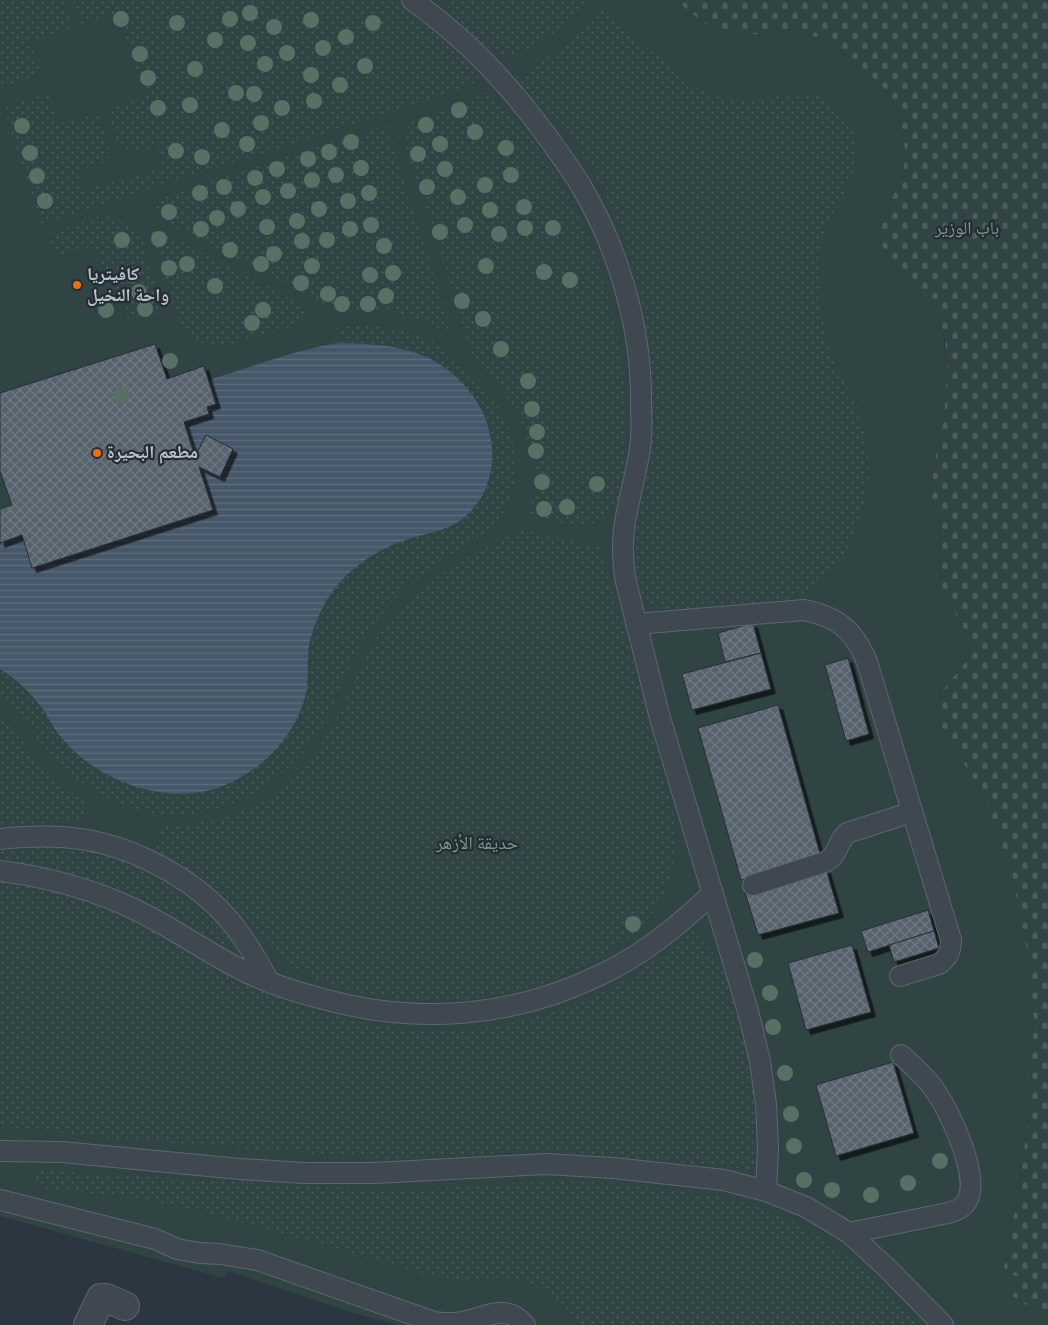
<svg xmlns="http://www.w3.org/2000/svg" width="1048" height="1325" viewBox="0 0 1048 1325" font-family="Overpass,'Noto Naskh Arabic',sans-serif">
	<defs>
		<pattern id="cemetery-stones" width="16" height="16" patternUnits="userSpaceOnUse" patternTransform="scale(1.25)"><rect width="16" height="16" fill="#304444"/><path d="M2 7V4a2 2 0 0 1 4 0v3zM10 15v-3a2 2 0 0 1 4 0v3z" fill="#4c5d5e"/></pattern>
		<pattern id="garden-dots" width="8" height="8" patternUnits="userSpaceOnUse" patternTransform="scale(1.25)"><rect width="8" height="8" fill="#304444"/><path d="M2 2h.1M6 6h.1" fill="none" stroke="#4c5d5e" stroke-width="1.8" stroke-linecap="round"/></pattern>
		<pattern id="water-rules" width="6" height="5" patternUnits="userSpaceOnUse" patternTransform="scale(1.25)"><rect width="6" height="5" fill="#455769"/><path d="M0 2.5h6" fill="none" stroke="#5e6e7d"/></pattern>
		<pattern id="building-cross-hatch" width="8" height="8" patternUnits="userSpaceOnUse" patternTransform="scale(1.25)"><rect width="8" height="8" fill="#57636d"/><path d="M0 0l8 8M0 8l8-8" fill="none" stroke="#6d7880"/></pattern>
		<filter id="shadow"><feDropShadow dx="4.5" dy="4.5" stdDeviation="0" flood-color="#0009"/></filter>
	</defs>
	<rect width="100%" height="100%" fill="#2b3641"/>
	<!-- cemetery -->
	<polygon fill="url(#cemetery-stones)" points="675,0 1048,0 1048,1319 1012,1296 1023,1278 1003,1273 1018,1192 1028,1119 1034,1023 1026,947 983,795 939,723 937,707 940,694 948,682 958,672 963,626 945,597 940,582 938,565 940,537 938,517 933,505 931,494 934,464 942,427 946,396 947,366 945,340 938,314 901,276 889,259 881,243 881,228 904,166 903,131 897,110 886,90 857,63 823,39 791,30 761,35 730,33 703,23"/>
	<!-- park -->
	<polygon fill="#304444" points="0,0 675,0 703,23 730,33 761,35 791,30 823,39 857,63 886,90 897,110 903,131 905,150 904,166 881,228 881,243 889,259 901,276 938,314 942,326 947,366 946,396 942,427 934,464 931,494 933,505 938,517 940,537 938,565 940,582 945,597 963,626 968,639 969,652 964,664 940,694 937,707 939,723 983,795 1012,873 1026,947 1034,1023 1028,1119 1018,1192 1003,1273 1023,1278 1012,1296 1048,1319 1048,1325 397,1325 354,1313 228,1271 223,1278 0,1216"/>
	<!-- garden -->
	<g fill="url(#garden-dots)">
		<polygon points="0,0 63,0 72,28 30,41 41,74 0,88"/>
		<path d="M73,0h316l23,15 39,31 31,33 -25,11 -31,11 -386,123 -36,-117 44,-15 11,32 39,-12 12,43 -5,7 -27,8 6,20 80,-22 -7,-22c-12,3 -27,10 -38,2l-13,-39 39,-12 -27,-84 -37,12z"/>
		<path d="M442,0h147c-19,19 -63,64 -92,53 -16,-6 -44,-39 -55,-53z"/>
		<path d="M603,9l84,73 18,10 20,6 17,2h16l32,-6h14l14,3 13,8 13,11 9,15 3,18 -1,19 -5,14 -22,41 -6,19 -2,19 2,19 -1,19 1,20 4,20 6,20 10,20 12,18 9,29 5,30v27l-5,26 -9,24 -7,17 -9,14 -15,16 -17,12 -19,8 -115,10c-14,-2 -31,-7 -36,-23 -10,-36 8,-85 13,-123 11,-106 -7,-219 -66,-309 -19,-29 -43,-53 -67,-77 33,-20 61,-41 87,-69z"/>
		<path d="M488,90c32,31 59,65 80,104 41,79 61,167 58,255 -1,22 -1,53 -20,67 -21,18 -52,4 -76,-2 2,-13 5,-28 4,-42 -3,-47 -31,-85 -62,-118l-68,-215 2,-9 4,-7 7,-4 27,-9z"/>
		<path d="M387,125l66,212c-37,-24 -70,-31 -115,-26l-181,-94 -2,-18z"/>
		<polygon points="107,214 140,233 162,310 128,320 121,291 116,292 114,285 108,286 95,245 56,257 49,234"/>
		<path d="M149,224l151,80c10,8 5,17 -5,21 -14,5 -28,9 -42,13 -35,11 -56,14 -76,-22z"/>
		<path d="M368,324c19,3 38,6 56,14 62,29 125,120 72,184 -14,16 -34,25 -51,36 -21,13 -42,31 -58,50 -14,17 -27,36 -37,56 -9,18 -15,39 -25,57 -31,55 -91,98 -157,94 -51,-4 -94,-31 -126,-70 -12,-16 -24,-35 -42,-45v-31c17,10 33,26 45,43 7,10 12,22 21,31 20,21 43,33 68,44l174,-109v-22l6,-28 9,-21 11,-19 16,-16 16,-14 18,-10 19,-7 80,-46 6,-15 4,-19 -1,-19 -4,-19 -9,-18 -11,-16 -17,-18 -46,-23 -33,-4 -35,-1 3,-18z"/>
		<path d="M523,530l76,17 28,92 49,186c0,30 -3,54 -18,80 -12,21 -33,36 -53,49 -65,40 -142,53 -218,43 -21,-3 -42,-6 -62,-14 -24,-10 -46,-24 -63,-42 -16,-16 -29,-35 -46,-50 -18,-17 -40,-28 -61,-38l8,-28c86,1 144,-41 180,-119 14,-30 25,-60 46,-86 37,-45 83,-67 134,-90z"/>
		<path d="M0,719c19,15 31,36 47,53 12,13 27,22 41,31l-6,18 -37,2 -45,5z"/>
		<path d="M18,844c19,1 39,1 58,4 60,8 111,46 152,89l-2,6 -2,2h-3c-24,-15 -48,-30 -73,-42 -47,-23 -97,-36 -148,-43v-14z"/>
		<path d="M0,881c48,9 96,20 141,42 37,19 71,42 108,61 118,59 261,64 376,-4 24,-14 46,-32 67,-49 9,10 26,26 33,37 4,9 6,20 9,29 19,56 24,114 24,173l-212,-20 -154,9 -270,-20 -122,-13z"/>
		<polygon points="35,1170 328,1187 392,1189 458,1187 510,1183 562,1181 621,1183 717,1196 752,1205 786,1219 815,1234 841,1252 866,1272 918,1325 583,1325 563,1304 548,1293 531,1284 501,1277 470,1280 442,1278 198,1210 129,1197 34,1187"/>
	</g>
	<!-- water -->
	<path fill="url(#water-rules)" d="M337,343c55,1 100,4 136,53 27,37 28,94 -12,124 -14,10 -32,13 -49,18 -37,11 -69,33 -88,67 -8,15 -15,33 -16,50 -1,13 1,25 -2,38 -12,55 -69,101 -125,101 -49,-1 -98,-25 -127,-66 -3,-5 -6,-11 -9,-16 -12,-17 -28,-33 -45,-43v-126l22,-8 10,32 167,-100 21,10 13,-28 -27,-14 -11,22 -11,-35 25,-8 -2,-7 9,-3 -7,-24c42,-13 84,-29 128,-37z"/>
	<!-- building -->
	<g fill="url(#building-cross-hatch)" stroke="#262f38" filter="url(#shadow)">
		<polygon points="155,344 167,379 204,366 216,404 207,407 209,414 184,422 195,457 206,435 233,449 220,477 199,467 213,510 32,568 22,535 0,543 0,509 12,505 0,471 0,393"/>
		<polygon points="753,623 761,653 725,662 718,633"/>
		<polygon points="761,653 771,689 692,710 682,674"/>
		<polygon points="848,658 869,734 846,741 825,665"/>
		<polygon points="778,705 821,857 741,880 698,728"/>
		<polygon points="826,869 839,913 758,935 745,892"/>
		<polygon points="928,910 934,931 868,952 861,931"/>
		<polygon points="934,931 939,948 894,962 889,945"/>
		<polygon points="852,945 871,1012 806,1030 788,963"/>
		<polygon points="893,1062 914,1133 836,1156 816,1085"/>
	</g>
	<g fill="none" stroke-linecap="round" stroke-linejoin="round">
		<defs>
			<g id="lane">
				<path d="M412,0c55,39 97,84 137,139 11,16 23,31 32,47 37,62 60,140 60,212 0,14 1,28 0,42 -3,30 -13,59 -17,89 -2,17 -1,33 1,49l35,140 88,293 12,50 6,43 2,43 -2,44"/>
				<path d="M636,624l168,-14c34,7 50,20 63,52l84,278c0,11 -3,18 -12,24l-39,12"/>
				<path d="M0,839c20,-2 40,-3 61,-2 63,3 135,40 174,90 13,17 24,36 34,55"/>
				<path d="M0,871c47,6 95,19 138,40 37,18 71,43 108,61 23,11 46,19 70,25 96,28 194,22 284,-22 43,-20 79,-50 113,-82"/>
				<path d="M753,885l72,-23c15,-8 11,-19 22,-29l65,-21"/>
				<polyline points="0,1151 62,1152 240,1169 304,1173 374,1173 546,1164 613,1168 724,1180 766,1191 806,1207 849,1233 887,1268 943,1325"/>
				<path d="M0,1200l155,39 22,10 23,4 20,1 37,6 177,62c10,1 19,2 28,0 23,-4 44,-20 63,3"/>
				<path d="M849,1233l99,-20c8,-2 15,-5 19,-12 14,-24 -17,-88 -31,-109 -9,-14 -22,-25 -35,-37"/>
			</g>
			<polyline id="street" points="88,1325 101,1298 106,1298 125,1306"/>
		</defs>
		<!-- lane casing -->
		<use href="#lane" stroke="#5d666e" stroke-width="22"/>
		<!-- street casing -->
		<use href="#street" stroke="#5d666e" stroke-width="30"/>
		<!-- lane -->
		<use href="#lane" stroke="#3f4851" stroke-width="20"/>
		<!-- street -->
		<use href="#street" stroke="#3f4851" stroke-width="28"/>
	</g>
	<!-- trees -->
	<g fill="#586f65">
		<circle cx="250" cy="13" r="8"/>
		<circle cx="121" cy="19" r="8"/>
		<circle cx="230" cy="19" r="8"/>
		<circle cx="311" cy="20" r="8"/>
		<circle cx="177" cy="23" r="8"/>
		<circle cx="373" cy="23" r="8"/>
		<circle cx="274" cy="27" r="8"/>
		<circle cx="346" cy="37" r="8"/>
		<circle cx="215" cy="40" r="8"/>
		<circle cx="248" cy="43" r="8"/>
		<circle cx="323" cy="48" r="8"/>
		<circle cx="287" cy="53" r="8"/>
		<circle cx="140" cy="54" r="8"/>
		<circle cx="265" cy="64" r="8"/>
		<circle cx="365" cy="66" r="8"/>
		<circle cx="195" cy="69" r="8"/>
		<circle cx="311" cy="75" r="8"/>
		<circle cx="148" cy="78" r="8"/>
		<circle cx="340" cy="85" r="8"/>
		<circle cx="236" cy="93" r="8"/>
		<circle cx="254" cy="94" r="8"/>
		<circle cx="314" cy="101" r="8"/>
		<circle cx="190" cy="105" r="8"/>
		<circle cx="158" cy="108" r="8"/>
		<circle cx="282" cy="108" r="8"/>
		<circle cx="459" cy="110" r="8"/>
		<circle cx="261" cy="123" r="8"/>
		<circle cx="426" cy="125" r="8"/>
		<circle cx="22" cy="126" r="8"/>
		<circle cx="222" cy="130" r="8"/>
		<circle cx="475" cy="132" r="8"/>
		<circle cx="351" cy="142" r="8"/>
		<circle cx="247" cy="144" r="8"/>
		<circle cx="440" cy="144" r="8"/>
		<circle cx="506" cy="148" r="8"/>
		<circle cx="176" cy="151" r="8"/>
		<circle cx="329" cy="152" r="8"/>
		<circle cx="30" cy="153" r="8"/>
		<circle cx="418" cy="154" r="8"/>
		<circle cx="202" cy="157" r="8"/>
		<circle cx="308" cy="159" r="8"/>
		<circle cx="361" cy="168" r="8"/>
		<circle cx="277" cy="169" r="8"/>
		<circle cx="445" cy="169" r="8"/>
		<circle cx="336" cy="175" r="8"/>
		<circle cx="511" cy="175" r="8"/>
		<circle cx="37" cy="176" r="8"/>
		<circle cx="255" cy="178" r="8"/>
		<circle cx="312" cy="180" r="8"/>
		<circle cx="485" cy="185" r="8"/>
		<circle cx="224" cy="187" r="8"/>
		<circle cx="427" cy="187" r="8"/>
		<circle cx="288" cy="191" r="8"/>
		<circle cx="200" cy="193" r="8"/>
		<circle cx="369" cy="193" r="8"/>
		<circle cx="263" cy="197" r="8"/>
		<circle cx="458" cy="197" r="8"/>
		<circle cx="45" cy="201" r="8"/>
		<circle cx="348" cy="201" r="8"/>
		<circle cx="524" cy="207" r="8"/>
		<circle cx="238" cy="209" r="8"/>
		<circle cx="319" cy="209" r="8"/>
		<circle cx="490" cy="210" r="8"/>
		<circle cx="169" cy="212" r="8"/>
		<circle cx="217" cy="218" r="8"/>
		<circle cx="297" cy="221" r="8"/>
		<circle cx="371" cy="225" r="8"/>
		<circle cx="465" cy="225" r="8"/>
		<circle cx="267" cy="227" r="8"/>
		<circle cx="525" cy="228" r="8"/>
		<circle cx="553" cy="228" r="8"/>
		<circle cx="201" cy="229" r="8"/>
		<circle cx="350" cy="229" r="8"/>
		<circle cx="440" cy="232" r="8"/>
		<circle cx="499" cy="234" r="8"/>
		<circle cx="159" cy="239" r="8"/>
		<circle cx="122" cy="240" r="8"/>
		<circle cx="327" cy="240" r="8"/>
		<circle cx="302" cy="241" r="8"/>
		<circle cx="384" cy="246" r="8"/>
		<circle cx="230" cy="250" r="8"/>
		<circle cx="274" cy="254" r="8"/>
		<circle cx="187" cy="264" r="8"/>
		<circle cx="261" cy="264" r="8"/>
		<circle cx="312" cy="266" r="8"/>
		<circle cx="486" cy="266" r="8"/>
		<circle cx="169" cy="268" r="8"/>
		<circle cx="544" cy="272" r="8"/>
		<circle cx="393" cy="273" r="8"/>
		<circle cx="132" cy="275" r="8"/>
		<circle cx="370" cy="275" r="8"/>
		<circle cx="570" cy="280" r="8"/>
		<circle cx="301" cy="283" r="8"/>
		<circle cx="215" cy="286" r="8"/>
		<circle cx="139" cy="292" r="8"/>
		<circle cx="328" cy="294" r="8"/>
		<circle cx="386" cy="296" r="8"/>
		<circle cx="462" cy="301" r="8"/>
		<circle cx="342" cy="304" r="8"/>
		<circle cx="368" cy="304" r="8"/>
		<circle cx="145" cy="309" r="8"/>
		<circle cx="106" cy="310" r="8"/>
		<circle cx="263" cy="310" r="8"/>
		<circle cx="483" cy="319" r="8"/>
		<circle cx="252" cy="323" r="8"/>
		<circle cx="501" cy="349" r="8"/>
		<circle cx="170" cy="361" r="8"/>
		<circle cx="528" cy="381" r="8"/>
		<circle cx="121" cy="395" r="8"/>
		<circle cx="532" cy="409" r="8"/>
		<circle cx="537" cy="432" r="8"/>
		<circle cx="536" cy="451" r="8"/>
		<circle cx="542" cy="482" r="8"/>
		<circle cx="597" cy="484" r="8"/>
		<circle cx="567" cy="507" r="8"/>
		<circle cx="544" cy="509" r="8"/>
		<circle cx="633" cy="924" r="8"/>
		<circle cx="755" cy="960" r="8"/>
		<circle cx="770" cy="993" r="8"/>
		<circle cx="773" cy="1027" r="8"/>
		<circle cx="785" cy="1073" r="8"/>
		<circle cx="791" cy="1114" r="8"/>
		<circle cx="794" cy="1146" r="8"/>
		<circle cx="940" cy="1161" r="8"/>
		<circle cx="804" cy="1180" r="8"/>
		<circle cx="908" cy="1183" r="8"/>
		<circle cx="832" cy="1190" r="8"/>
		<circle cx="871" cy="1195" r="8"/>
	</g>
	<!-- markers -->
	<g fill="#e8710a" stroke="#242d36" stroke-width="2">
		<circle cx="77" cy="285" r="5"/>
		<circle cx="97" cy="453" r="5"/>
	</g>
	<g text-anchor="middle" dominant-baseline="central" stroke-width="4.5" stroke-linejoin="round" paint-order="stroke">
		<!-- park labels -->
		<g font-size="18" fill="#7d9d82" stroke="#242d36">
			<text x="967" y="229">باب الوزير</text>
			<text x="477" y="844">حديقة الأزهر</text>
		</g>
		<!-- poi labels -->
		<g font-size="18" font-weight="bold" fill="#bcc3cb" stroke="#242d36" text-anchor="start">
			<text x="87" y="275">كافيتريا<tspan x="87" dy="21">واحة النخيل</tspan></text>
			<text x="107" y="453">مطعم البحيرة</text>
		</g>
	</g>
</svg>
